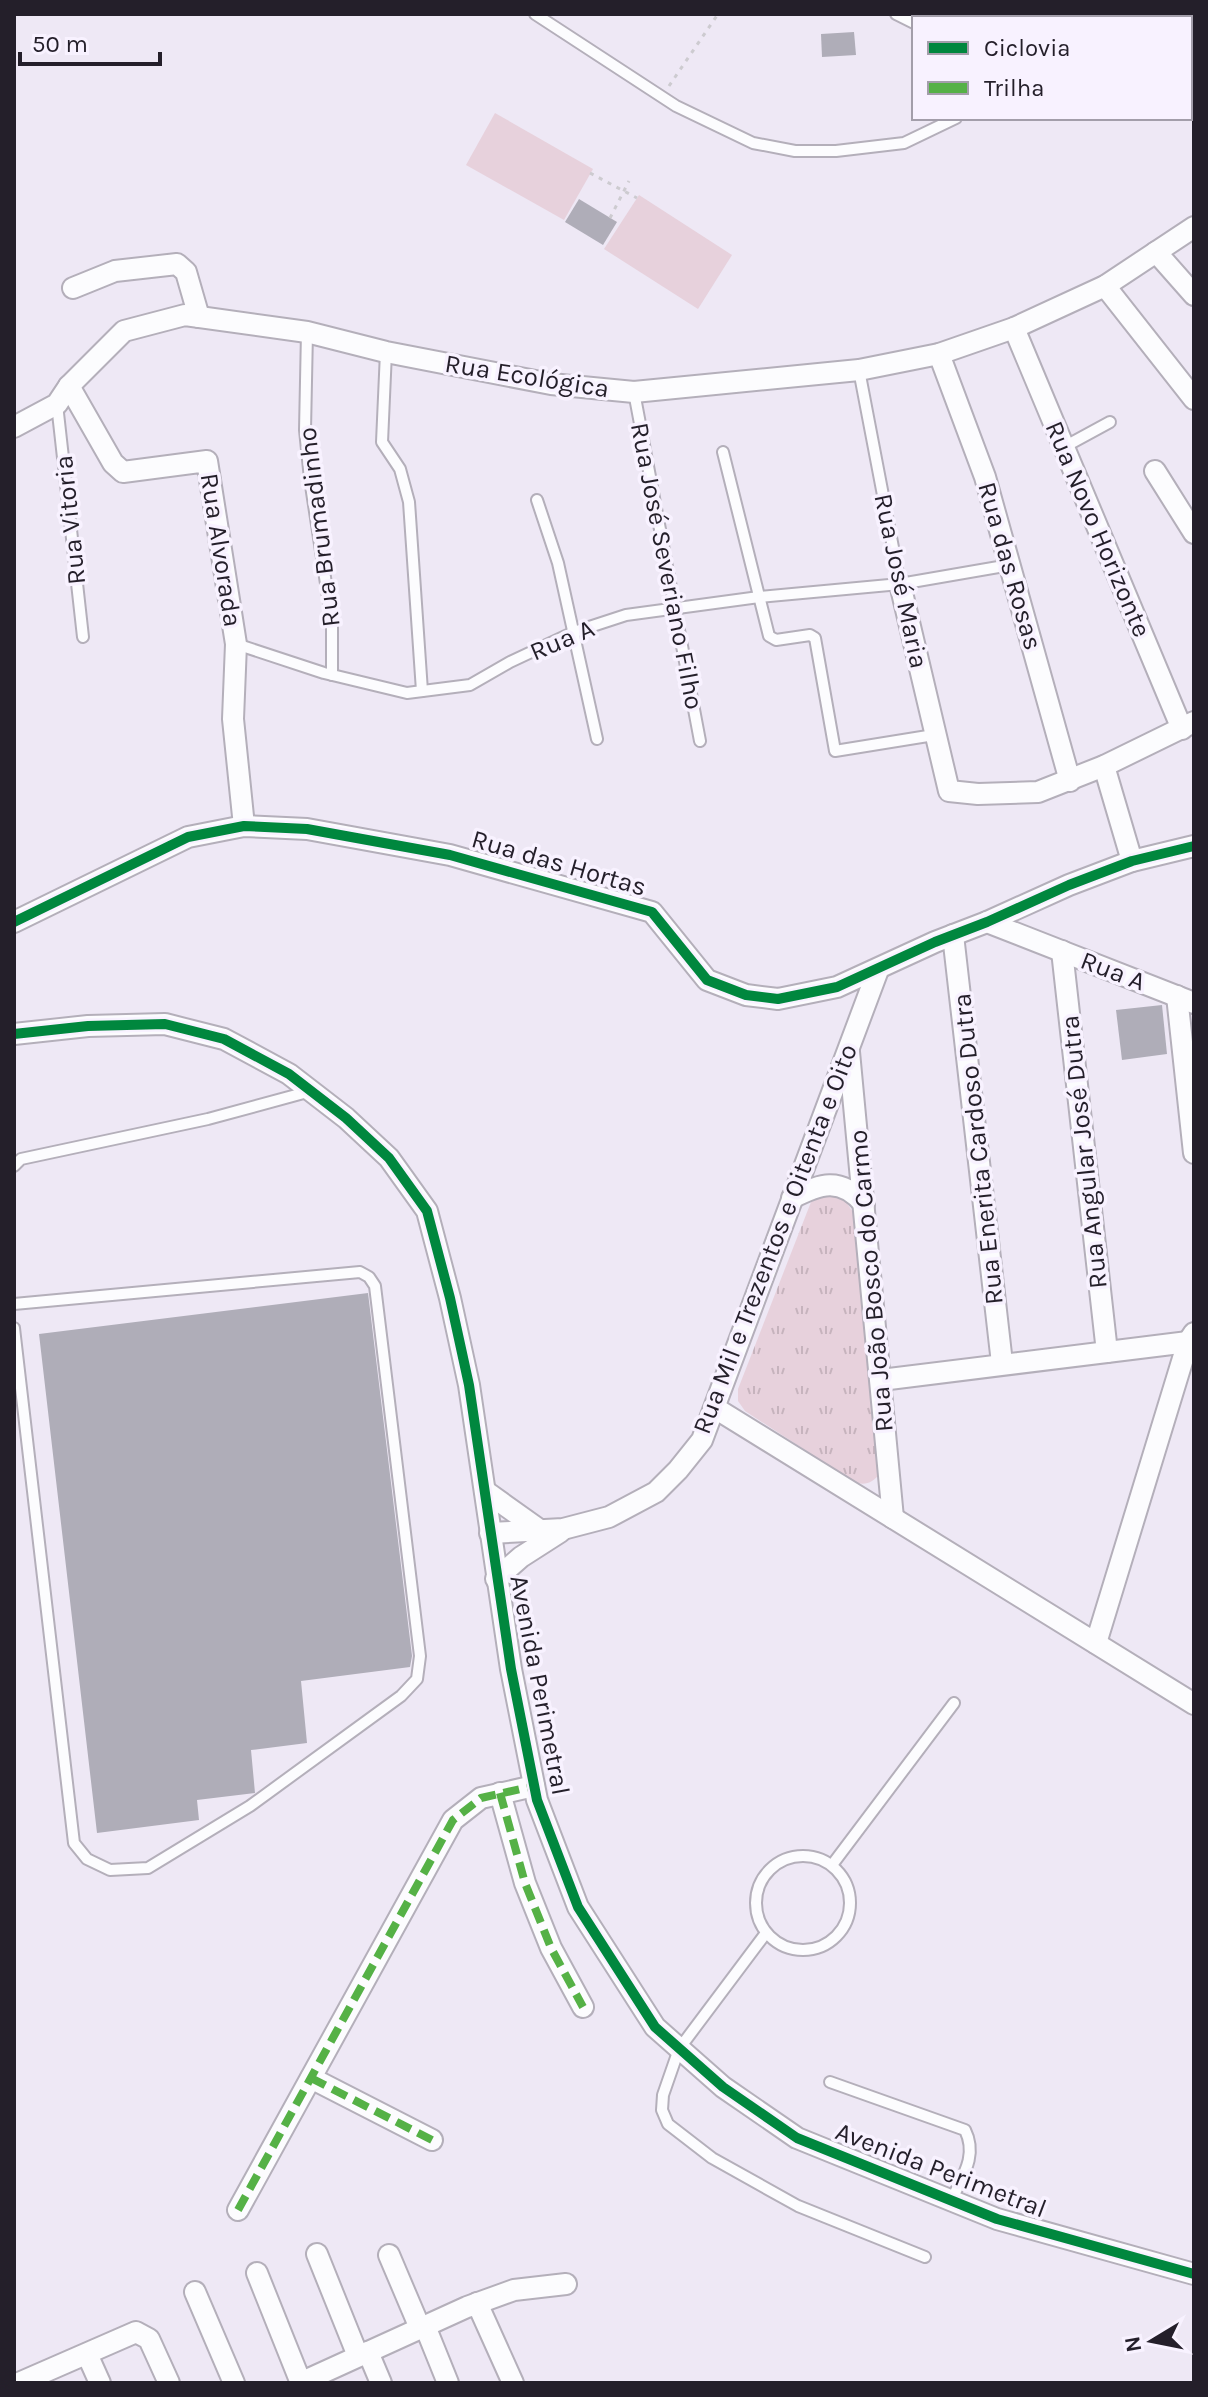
<svg xmlns="http://www.w3.org/2000/svg" width="1208" height="2397" viewBox="0 0 1208 2397" font-family="Karla,sans-serif">
	<defs>
		<pattern id="grass-tufts" width="24" height="20" patternUnits="userSpaceOnUse" patternTransform="scale(2)"><rect width="24" height="20" fill="#e7d1dc"/><path d="M3 7l-1-3M5 7V3M7 7l1-3M15 17l-1-3M17 17v-4M19 17l1-3" fill="none" stroke="#c6b3bd"/></pattern>
	</defs>
	<rect width="100%" height="100%" fill="#eee8f5"/>
	<!-- grass -->
	<path fill="url(#grass-tufts)" d="M824,1195l20,4 11,16 25,258c-7,10 -15,13 -26,9l-109,-71 -7,-10v-12l73,-187z"/>
	<!-- garden -->
	<g fill="#e7d1dc">
		<polygon points="495,113 593,169 564,220 466,165"/>
		<polygon points="639,195 732,255 698,309 604,249"/>
	</g>
	<!-- building -->
	<g fill="#afadb8">
		<polygon points="854,32 856,55 822,57 821,34"/>
		<polygon points="579,199 617,222 603,245 565,222"/>
		<polygon points="1162,1005 1167,1054 1122,1060 1116,1010"/>
		<polygon points="368,1293 412,1656 410,1667 301,1681 307,1743 251,1750 255,1793 197,1800 199,1820 97,1833 39,1334"/>
	</g>
	<g fill="none" stroke-linecap="round" stroke-linejoin="round">
		<defs>
			<g id="service">
				<polyline points="535,14 676,106 753,143 795,151 836,151 904,143 956,118"/>
				<polyline points="896,14 914,23"/>
				<polyline points="307,332 305,430 310,479 332,623 332,675"/>
				<polyline points="386,352 382,442 400,469 409,502 422,691"/>
				<polyline points="859,370 900,584"/>
				<polyline points="634,392 700,741"/>
				<polyline points="57,404 83,637"/>
				<polyline points="1064,447 1110,422"/>
				<polyline points="723,452 769,636 776,640 810,635 815,638 835,751 934,735"/>
				<polyline points="537,500 558,563 597,739"/>
				<polyline points="236,644 324,673 407,693 470,685 510,662 574,632 626,615 759,597 900,584 1010,565"/>
				<polyline points="14,1166 21,1159 208,1119 311,1091"/>
				<polyline points="14,1304 360,1272 369,1277 375,1286 420,1656 417,1679 401,1696 250,1806 148,1868 110,1870 87,1859 74,1843 14,1328"/>
				<circle cx="803" cy="1903" r="47"/>
				<polyline points="832,1865 954,1703"/>
				<polyline points="766,1933 679,2049 663,2095 662,2110 668,2124 712,2158 798,2206 925,2257"/>
				<path d="M830,2082l135,48c13,26 -3,47 -14,71"/>
			</g>
			<g id="minor">
				<polyline points="1156,252 1194,295"/>
				<polyline points="1105,286 1194,399"/>
				<polyline points="73,288 115,271 177,264 186,272 199,317"/>
				<polyline points="1014,328 1182,729"/>
				<polyline points="939,354 985,477 1070,781"/>
				<polyline points="69,386 113,463 123,472 207,461 236,644 233,719 244,826"/>
				<polyline points="14,427 57,404 69,386 124,331 185,315 307,332 386,352 551,384 634,392 859,370 939,354 1014,328 1105,286 1194,227"/>
				<polyline points="1155,471 1194,533"/>
				<polyline points="900,584 949,791 978,794 1038,792 1104,766 1194,722"/>
				<polyline points="1104,766 1132,861"/>
				<polyline points="14,922 188,837 244,826 307,829 450,855 652,912 707,980 746,995 778,999 837,987 935,942 987,922 1069,885 1132,861 1194,846"/>
				<polyline points="987,922 1194,1003"/>
				<polyline points="953,935 1002,1363"/>
				<polyline points="1062,951 1107,1352"/>
				<polyline points="1177,996 1194,1153"/>
				<polyline points="14,1034 88,1026 165,1024 224,1039 289,1074 346,1118 389,1158 427,1211 450,1298 469,1385 511,1669 537,1800 578,1907 655,2027 723,2087 797,2138 997,2219 1194,2274"/>
				<polyline points="849,1052 893,1518"/>
				<path d="M792,1198c27,-14 49,-22 72,6"/>
				<polyline points="881,1380 1188,1342 1194,1345"/>
				<polyline points="715,1408 1194,1704"/>
				<polyline points="485,1491 541,1531"/>
				<polyline points="490,1533 563,1529 609,1517 656,1492 678,1470 702,1440 878,970"/>
				<polyline points="496,1579 521,1557 560,1532"/>
				<polyline points="1096,1643 1188,1342 1194,1333"/>
				<polyline points="500,1793 525,1883 551,1948 583,2007"/>
				<polyline points="311,2078 432,2140"/>
				<polyline points="238,2210 453,1820 481,1798 534,1786"/>
				<polyline points="317,2254 358,2356"/>
				<polyline points="389,2255 420,2328"/>
				<polyline points="257,2273 301,2383"/>
				<polyline points="195,2292 234,2383"/>
				<polyline points="477,2303 513,2383"/>
				<polyline points="425,2326 448,2383"/>
				<polyline points="368,2352 381,2383"/>
				<polyline points="87,2354 100,2383"/>
				<polyline points="19,2383 136,2332 149,2339 169,2383"/>
				<polyline points="300,2383 467,2307 514,2290 566,2284"/>
			</g>
		</defs>
		<!-- service casing -->
		<use href="#service" stroke="#b4afba" stroke-width="14"/>
		<!-- minor casing -->
		<use href="#minor" stroke="#b4afba" stroke-width="24"/>
		<!-- path -->
		<g stroke="#cdcbd0" stroke-width="3" stroke-dasharray="4 6" stroke-linecap="butt">
			<polyline points="669,86 718,14"/>
			<polyline points="590,173 637,198"/>
			<polyline points="610,218 629,181"/>
		</g>
		<!-- service -->
		<use href="#service" stroke="#fcfcfe" stroke-width="10"/>
		<!-- minor -->
		<use href="#minor" stroke="#fcfcfe" stroke-width="20"/>
		<!-- quiet -->
		<g stroke="#55b146" stroke-width="8" stroke-dasharray="16 8" stroke-linecap="butt">
			<polyline points="500,1793 525,1883 551,1948 583,2007"/>
			<polyline points="311,2078 432,2140"/>
			<polyline points="238,2210 453,1820 481,1798 534,1786"/>
		</g>
		<defs>
			<g id="cycleway">
				<polyline points="14,922 188,837 244,826 307,829 450,855 652,912 707,980 746,995 778,999 837,987 935,942 987,922 1069,885 1132,861 1194,846"/>
				<polyline points="14,1034 88,1026 165,1024 224,1039 289,1074 346,1118 389,1158 427,1211 450,1298 469,1385 511,1669 537,1800 578,1907 655,2027 723,2087 797,2138 997,2219 1194,2274"/>
			</g>
		</defs>
		<!-- cycleway casing -->
		<use href="#cycleway" stroke="#f8f2ff" stroke-width="15"/>
		<!-- cycleway -->
		<use href="#cycleway" stroke="#00873e" stroke-width="10"/>
	</g>
	<g text-anchor="middle" dominant-baseline="central" stroke-width="7" stroke-linejoin="round" paint-order="stroke">
		<!-- street labels -->
		<g font-size="26" fill="#241f2a" stroke="#f8f2ff">
			<text transform="translate(527 376) rotate(9)">Rua Ecológica</text>
			<text transform="translate(70 520) rotate(-96)">Rua Vitoria</text>
			<text transform="translate(319 527) rotate(-97)">Rua Brumadinho</text>
			<text transform="translate(1098 529) rotate(67)">Rua Novo Horizonte</text>
			<text transform="translate(221 550) rotate(81)">Rua Alvorada</text>
			<text transform="translate(667 566) rotate(79)">Rua José Severiano Filho</text>
			<text transform="translate(1010 566) rotate(74)">Rua das Rosas</text>
			<text transform="translate(901 581) rotate(78)">Rua José Maria</text>
			<text transform="translate(562 640) rotate(-23)">Rua A</text>
			<text transform="translate(559 863) rotate(16)">Rua das Hortas</text>
			<text transform="translate(1113 971) rotate(21)">Rua A</text>
			<text transform="translate(978 1149) rotate(-96)">Rua Enerita Cardoso Dutra</text>
			<text transform="translate(1084 1152) rotate(-96)">Rua Angular José Dutra</text>
			<text transform="translate(775 1239) rotate(-69)">Rua Mil e Trezentos e Oitenta e Oito</text>
			<text transform="translate(871 1281) rotate(-95)">Rua João Bosco do Carmo</text>
			<text transform="translate(540 1685) rotate(79)">Avenida Perimetral</text>
			<text transform="translate(941 2170) rotate(21)">Avenida Perimetral</text>
		</g>
	</g>
	<!-- border -->
	<rect width="1208" height="2397" fill="none" stroke="#241f2a" stroke-width="32"/>
	<!-- legend -->
	<rect x="912" y="16" width="280" height="104" fill="#f8f2ff" stroke="#a39eaa" stroke-width="2"/>
	<rect x="928" y="42" width="40" height="12" fill="#00873e" stroke="#a39eaa" stroke-width="2"/>
	<text x="984" y="56" font-size="24" fill="#241f2a">Ciclovia</text>
	<rect x="928" y="82" width="40" height="12" fill="#55b146" stroke="#a39eaa" stroke-width="2"/>
	<text x="984" y="96" font-size="24" fill="#241f2a">Trilha</text>
	<!-- north arrow -->
	<g transform="translate(1152 2341) rotate(260)" stroke="#f8f2ff" stroke-width="6" paint-order="stroke">
	<path d="M0-6L14 30L0 20L-14 30Z" fill="#241f2a"/>
	<text y="-12" font-size="22" font-weight="bold" text-anchor="middle" fill="#241f2a">N</text>
	</g>
	<!-- scale -->
	<path d="M20 52v12h140v-12" fill="none" stroke="#241f2a" stroke-width="4"/>
	<text x="32" y="52" font-size="24" fill="#241f2a" stroke="#f8f2ff" stroke-width="6" paint-order="stroke">50 m</text>
</svg>
